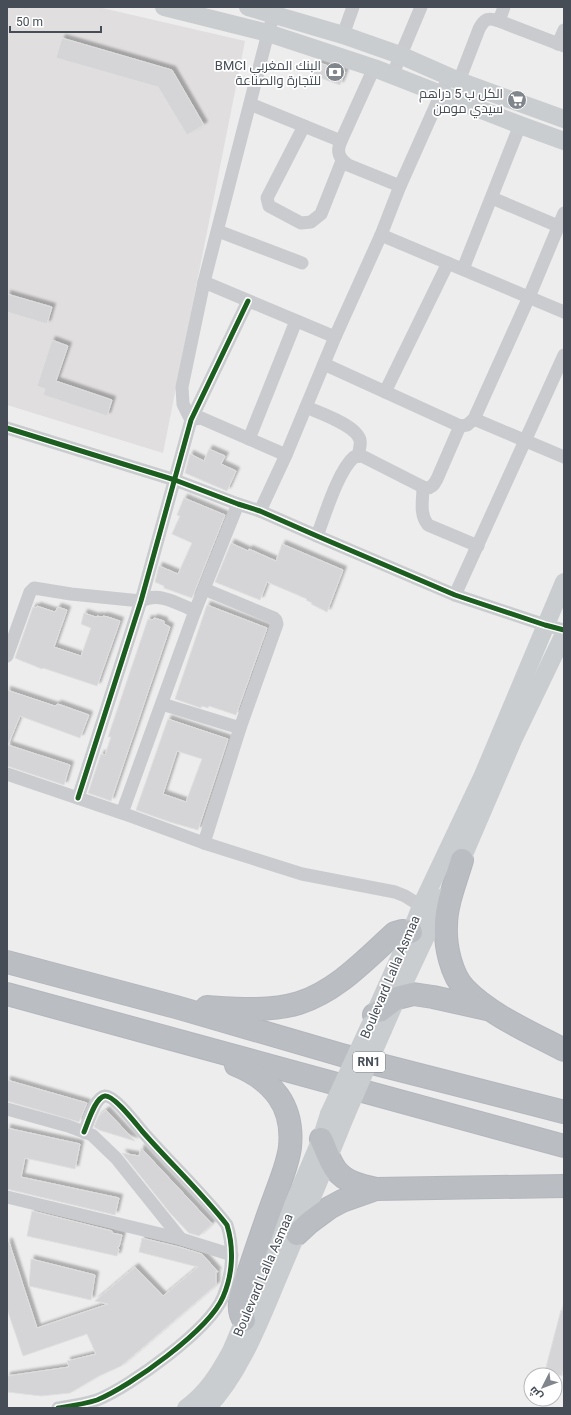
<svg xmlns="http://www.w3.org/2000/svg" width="571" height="1415" viewBox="0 0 571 1415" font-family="Roboto,Cairo,sans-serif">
	<defs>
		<filter id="shadow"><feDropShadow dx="3.5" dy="-3.5" stdDeviation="1" flood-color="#0004"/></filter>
	</defs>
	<rect width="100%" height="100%" fill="#eeeded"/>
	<!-- education -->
	<polygon fill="#e0dede" points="7,7 98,7 245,41 163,453 7,405"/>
	<!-- building -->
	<g fill="#d5d5d7" stroke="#dfdfe0" fill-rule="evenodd" filter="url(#shadow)">
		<polygon points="62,38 172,70 204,125 187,135 158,87 56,58"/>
		<polygon points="317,62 345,72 340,85 312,75"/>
		<polygon points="7,294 52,307 47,324 7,312"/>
		<polygon points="52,340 68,346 56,381 112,400 107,416 43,395 45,389 37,386"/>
		<polygon points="209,449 225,456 221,464 236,471 227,491 185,473 190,454 204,461"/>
		<polygon points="184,498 225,515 192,598 164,588 164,586 155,582 159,566 178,574 192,543 172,534 180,516 177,515"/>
		<polygon points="231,543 248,551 249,549 276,561 282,544 343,570 327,612 311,604 312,603 306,600 307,599 267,582 260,600 215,582"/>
		<polygon points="207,605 267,628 236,715 209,706 208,708 202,706 201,708 175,699"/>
		<polygon points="37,606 55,612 58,607 67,610 54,647 81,656 91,628 81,624 84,613 96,617 97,616 102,617 103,616 108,617 120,621 97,686 43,668 42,669 15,658 33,607 36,608"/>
		<polygon points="154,618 164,621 164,624 170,627 111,801 88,793 101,754 105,755 111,737 108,737 148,619 152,620"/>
		<polygon points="7,690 55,706 58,704 89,715 80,738 20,716 8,745 70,765 64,785 7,766"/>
		<path d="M168,719l60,20 -30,91 -28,-8 -34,-12zM177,751l25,8 -16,43 -23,-8z"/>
		<polygon points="7,1080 87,1103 79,1122 7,1101"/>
		<polygon points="106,1110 135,1141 99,1130 94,1127 98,1117"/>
		<polygon points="7,1128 80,1144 75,1169 25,1158 21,1177 119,1198 115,1215 7,1189"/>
		<polygon points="141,1148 212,1224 199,1236 189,1233 170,1213 122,1153 139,1156"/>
		<polygon points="32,1211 112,1231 112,1233 122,1235 119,1247 117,1247 119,1249 117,1256 27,1236"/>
		<polygon points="142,1238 179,1247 202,1254 218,1272 216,1271 216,1285 121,1366 99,1376 70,1393 41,1396 7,1392 7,1376 69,1367 67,1361 96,1354 87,1334 23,1356 7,1309 7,1242 9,1242 37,1328 108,1304 95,1301 135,1267 163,1296 198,1267 139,1252"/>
		<polygon points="31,1259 95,1275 91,1300 29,1286"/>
		<polygon points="561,1310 564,1311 564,1367 562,1376 545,1371"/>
	</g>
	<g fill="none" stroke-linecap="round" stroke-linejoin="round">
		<defs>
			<g id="highway">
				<path d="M462,860c-6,21 -16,44 -16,66 -1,19 5,49 19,63 25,26 67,44 99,61"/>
				<polyline points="7,962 176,1007 345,1056 564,1112"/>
				<path d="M7,994c185,52 372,100 557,152"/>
				<path d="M207,1007c30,2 62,5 92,-4 38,-12 67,-44 96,-70l7,-2 9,1"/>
				<polyline points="374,1015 397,998 413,994 433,997 487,1009"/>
				<path d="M236,1065c37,15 58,41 54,82 -2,17 -10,35 -16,52 -9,24 -17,48 -25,72 -5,13 -15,36 -5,49"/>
				<path d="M321,1139c5,10 8,22 15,31 9,12 26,16 40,19"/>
				<polyline points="297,1234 310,1222 329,1208 342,1201 376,1189 564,1186"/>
			</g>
		</defs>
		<!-- highway casing -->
		<use href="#highway" stroke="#b3b6bc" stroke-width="24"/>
		<!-- street -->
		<g stroke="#c9cbce" stroke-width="13">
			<polyline points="274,14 268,33 204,282 182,387 183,404 191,420 201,418 286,455"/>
			<polyline points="499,21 504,7"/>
			<polyline points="343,35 353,7"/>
			<polyline points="558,44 564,30"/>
			<path d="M374,68l-33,73c-5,11 -2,17 7,24l52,21"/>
			<polyline points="392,76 421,7"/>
			<path d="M459,81l20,-52c5,-10 9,-12 20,-8l65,25"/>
			<polyline points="250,104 341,141"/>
			<polyline points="304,126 267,198 269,206 301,223 311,222 321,214 342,161"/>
			<polyline points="492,198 558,226"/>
			<polyline points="218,231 302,263"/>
			<polyline points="381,235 564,312"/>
			<polyline points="463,269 520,125"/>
			<polyline points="204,282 335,337"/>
			<polyline points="324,364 460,426 467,425 474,419 529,297 564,213"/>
			<polyline points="385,392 448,263"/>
			<path d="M306,407c14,6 50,18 54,33 1,5 -1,11 -2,16"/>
			<polyline points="474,419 564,457"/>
			<polyline points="7,428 175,480 238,504 260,511 317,536 455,595 545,625 564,630"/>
			<polyline points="249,439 296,321"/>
			<path d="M423,487c0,13 -4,27 5,38l50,21"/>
			<polyline points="260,511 286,455 335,337 381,235 400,186 449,76"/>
			<path d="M317,536c8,-21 21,-65 37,-79l8,-1 61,31c7,3 11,-2 14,-8l23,-53"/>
			<polyline points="204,589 274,618 276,620 277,624 240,728 204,843"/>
			<polyline points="455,595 564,355"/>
			<path d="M7,656l23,-64 4,-4 37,6 70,7c18,-10 37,3 54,10"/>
			<polyline points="162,704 240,728"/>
			<polyline points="7,774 122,813 204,843 302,874 395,892 405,896 421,906"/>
			<polyline points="78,798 141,601 191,420 248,301"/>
			<polyline points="122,813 195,611 238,504"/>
			<polyline points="7,1109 68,1126 92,1135 116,1158 181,1239"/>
			<polyline points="7,1197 181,1239 232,1255"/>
			<path d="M58,1408c13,-2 27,-4 39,-8 34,-14 112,-70 126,-103 10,-23 11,-49 4,-72 -26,-33 -57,-62 -85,-94 -6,-7 -28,-36 -37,-35 -10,1 -17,27 -21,36"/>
		</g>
		<!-- secondary -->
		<g stroke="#cacdcf" stroke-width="18">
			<polyline points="164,7 268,33 374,68 520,125 564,141"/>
			<polyline points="248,7 343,35 400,55 459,81 564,119"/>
			<polyline points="456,873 514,738 564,634"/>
			<polyline points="373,1017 411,932 421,906 483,775 564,582"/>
			<polyline points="383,1030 397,998 445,896"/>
			<path d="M186,1408c21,-15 33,-35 45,-57l90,-212 8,-25"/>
			<path d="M207,1408c33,-34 53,-87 71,-130 23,-54 46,-108 68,-163"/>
		</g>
		<!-- highway -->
		<use href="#highway" stroke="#babdc2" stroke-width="22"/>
		<!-- secondary-bridge -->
		<g stroke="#cacdcf" stroke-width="18">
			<polyline points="329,1114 370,1025"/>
			<polyline points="346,1115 383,1030"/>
		</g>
		<defs>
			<g id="cycleway">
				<polyline points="7,428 175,480 238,504 260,511 317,536 455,595 545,625 564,630"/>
				<polyline points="78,798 141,601 191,420 248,301"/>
				<path d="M58,1408c13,-2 27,-4 39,-8 34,-14 112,-70 126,-103 10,-23 11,-49 4,-72 -26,-33 -57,-62 -85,-94 -6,-7 -28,-36 -37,-35 -10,1 -17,27 -21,36"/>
			</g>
		</defs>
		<!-- cycleway casing -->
		<use href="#cycleway" stroke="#fff" stroke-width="8"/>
		<!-- cycleway -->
		<use href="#cycleway" stroke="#1b5e20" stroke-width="5"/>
	</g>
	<!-- icons -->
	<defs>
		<symbol id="bank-disc" viewBox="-11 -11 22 22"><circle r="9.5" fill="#81858c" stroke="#fff"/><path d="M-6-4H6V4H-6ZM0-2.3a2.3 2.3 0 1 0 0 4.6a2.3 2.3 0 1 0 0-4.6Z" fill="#fff"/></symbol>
		<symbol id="supermarket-disc" viewBox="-11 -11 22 22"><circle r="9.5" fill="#81858c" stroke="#fff"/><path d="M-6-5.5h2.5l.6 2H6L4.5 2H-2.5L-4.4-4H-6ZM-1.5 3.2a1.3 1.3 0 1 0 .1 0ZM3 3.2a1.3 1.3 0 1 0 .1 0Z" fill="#fff"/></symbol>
	</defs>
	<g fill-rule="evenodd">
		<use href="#bank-disc" x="324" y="61" width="22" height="22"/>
		<use href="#supermarket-disc" x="506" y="89" width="22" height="22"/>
	</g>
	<g text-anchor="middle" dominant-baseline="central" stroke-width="3.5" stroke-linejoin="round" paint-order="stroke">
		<!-- shield labels -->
		<rect fill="#fff" stroke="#7e8289" stroke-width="1" x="353" y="1052" width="32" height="20" rx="3"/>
		<g font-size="12" font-weight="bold" fill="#464d57">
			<text x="369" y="1062">RN1</text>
		</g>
		<!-- poi labels -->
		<g font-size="13" fill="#464d57" stroke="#fff" text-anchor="end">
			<text x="321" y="65">BMCI البنك المغربي<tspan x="321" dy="15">للتجارة والصناعة</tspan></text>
			<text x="503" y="93">الكل ب 5 دراهم<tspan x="503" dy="15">سيدي مومن</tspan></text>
		</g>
		<!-- street labels -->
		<g font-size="13" fill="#464d57" stroke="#fff">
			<text transform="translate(390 977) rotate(-67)">Boulevard Lalla Asmaa</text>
			<text transform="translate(263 1275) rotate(-67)">Boulevard Lalla Asmaa</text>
		</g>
	</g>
	<!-- border -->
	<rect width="571" height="1415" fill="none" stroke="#464d57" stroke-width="16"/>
	<!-- north arrow -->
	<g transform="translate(543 1387) rotate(228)"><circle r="19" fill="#ffffff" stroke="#b5b8bc"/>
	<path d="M0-3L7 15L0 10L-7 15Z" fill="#81858c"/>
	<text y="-6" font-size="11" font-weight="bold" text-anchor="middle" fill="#464d57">ش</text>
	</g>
	<!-- scale -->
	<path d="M10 26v6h91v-6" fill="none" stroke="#464d57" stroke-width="2"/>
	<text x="16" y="26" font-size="12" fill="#464d57" stroke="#ffffff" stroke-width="3" paint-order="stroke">50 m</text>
</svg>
